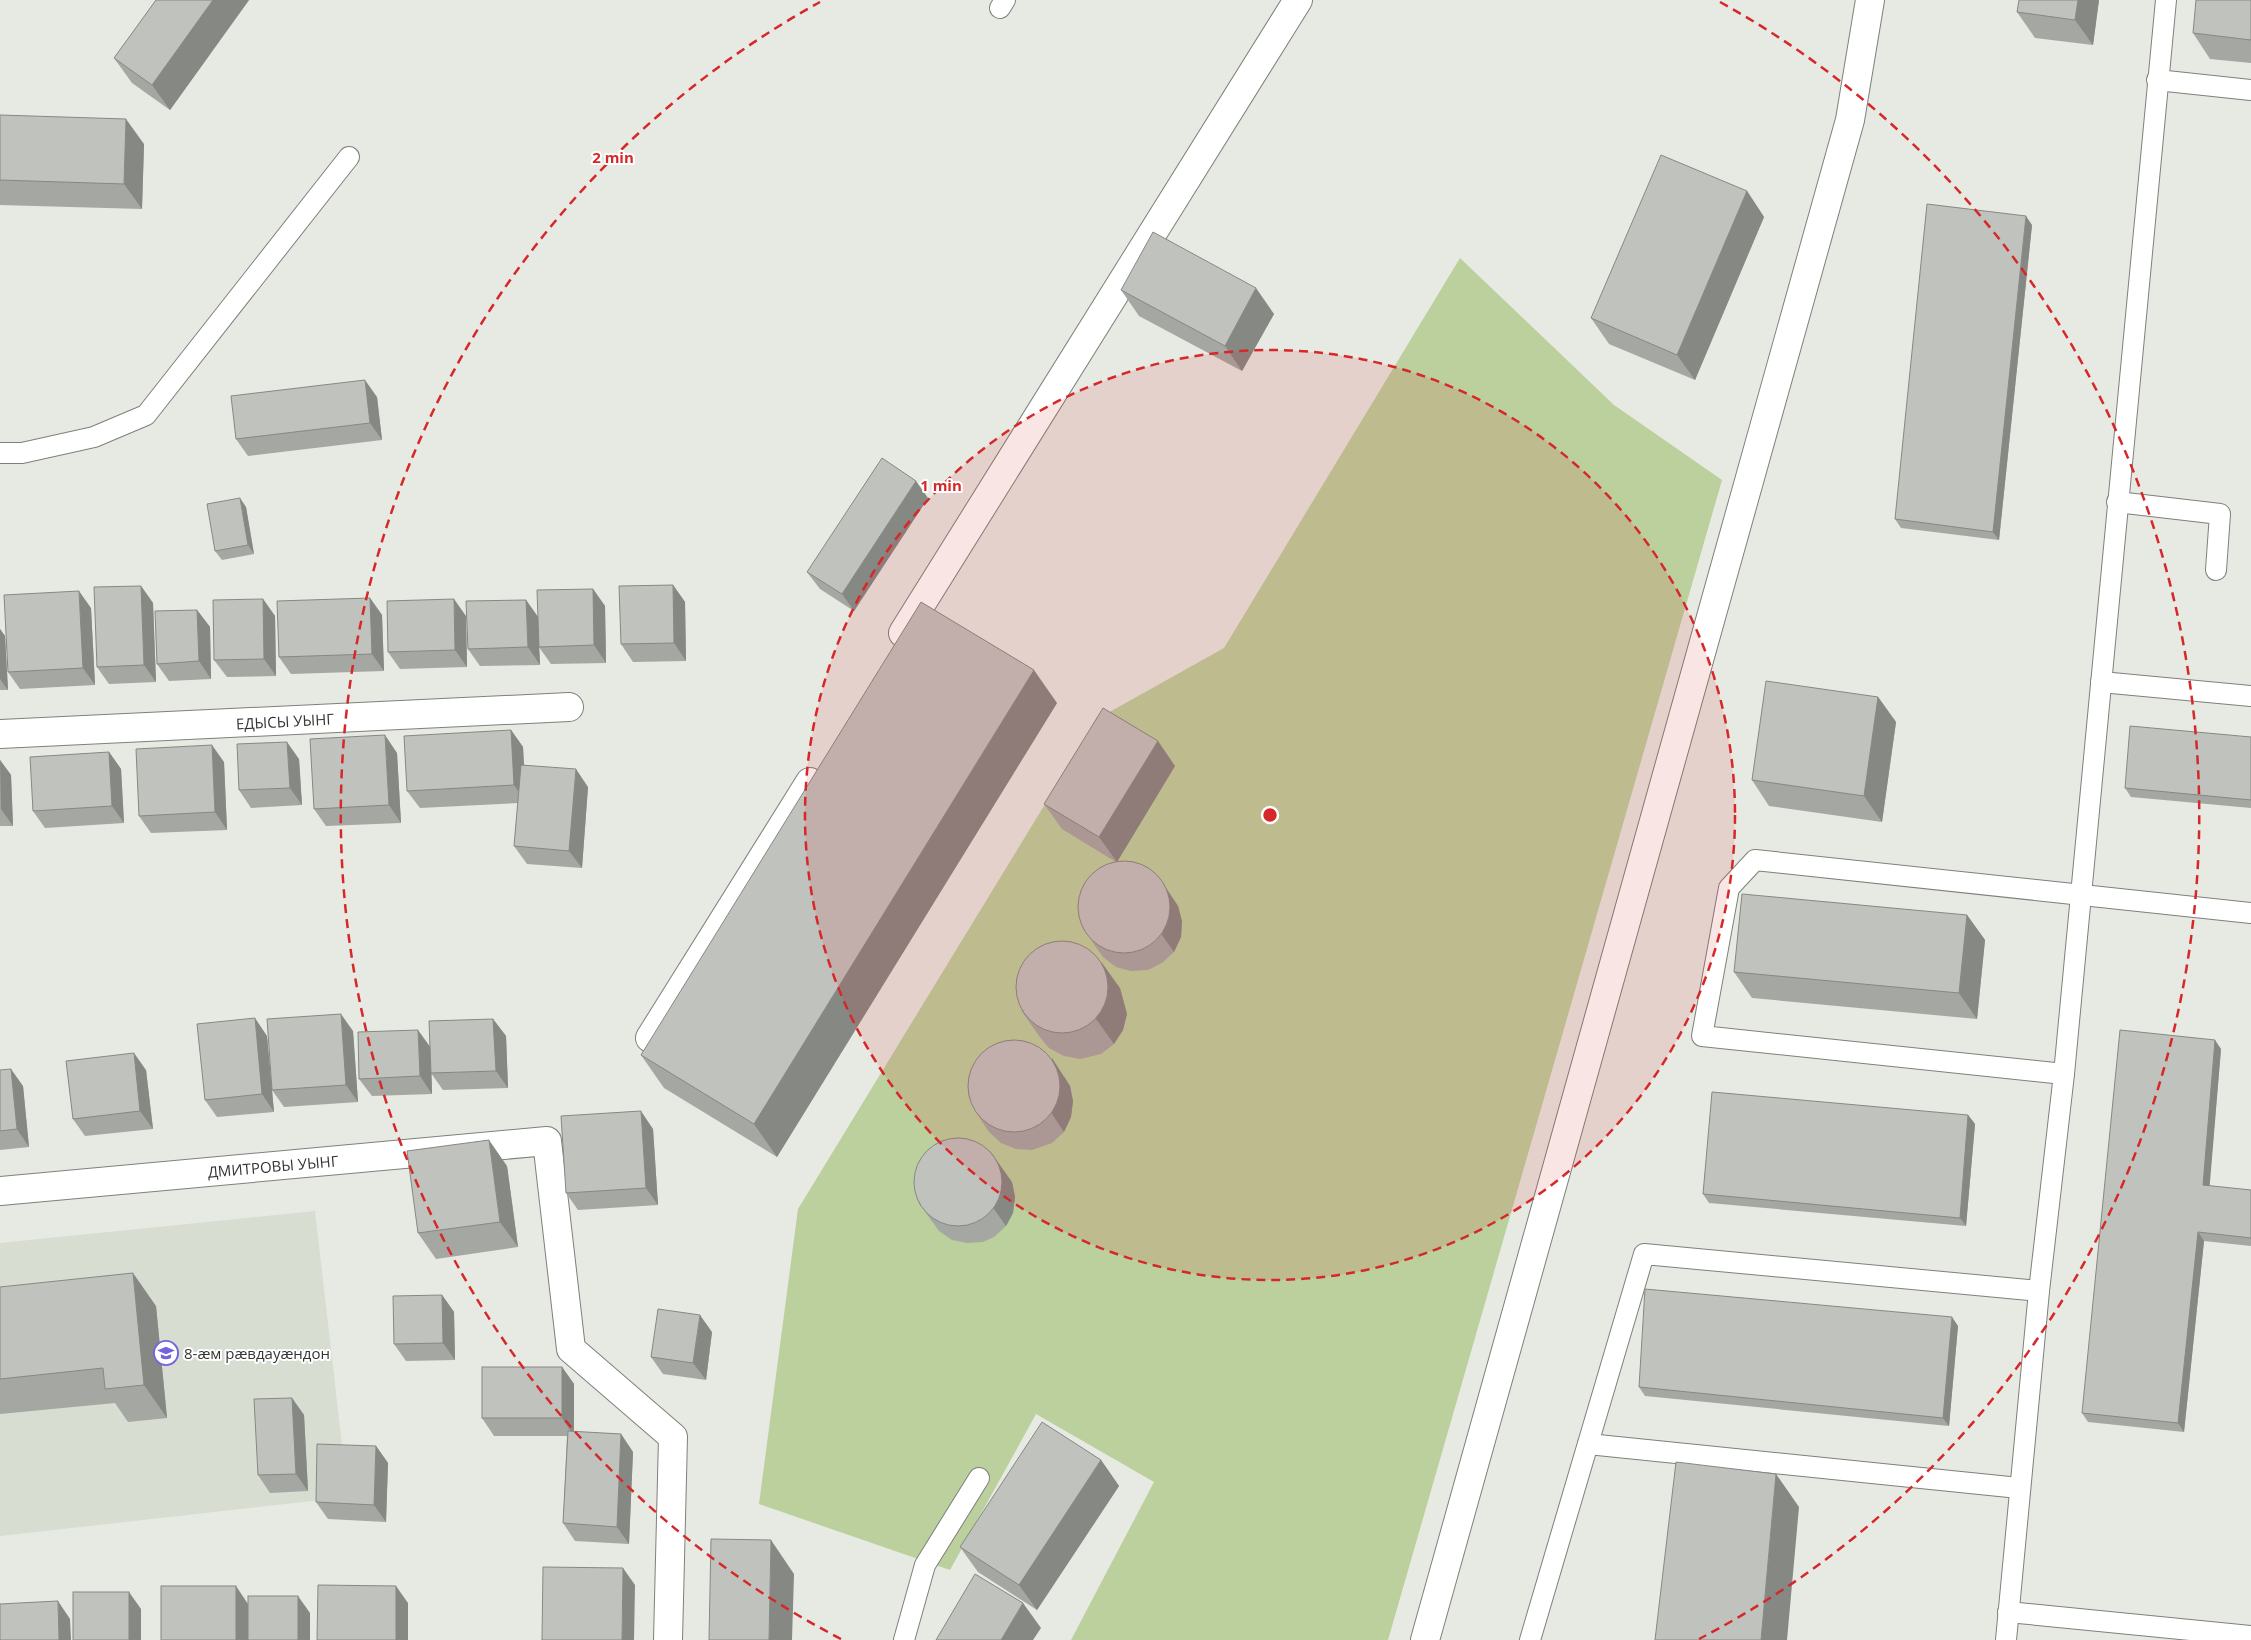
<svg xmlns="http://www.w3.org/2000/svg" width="2251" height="1640" viewBox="0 0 2251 1640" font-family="'Open Sans',sans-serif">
	<rect width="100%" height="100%" fill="#e7e9e3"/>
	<!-- built -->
	<polygon fill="#d7ddd0" points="315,1211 348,1497 0,1536 0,1243"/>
	<!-- green -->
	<polygon fill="#bbd09c" points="1460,258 1614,405 1722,480 1388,1640 1071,1640 1154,1482 1036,1414 950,1570 759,1504 798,1209 1097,719 1224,648"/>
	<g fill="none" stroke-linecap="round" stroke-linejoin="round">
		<defs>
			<g id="service">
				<polyline points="1000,8 1005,0"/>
				<polyline points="2157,80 2251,90"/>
				<polyline points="0,453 22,453 94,437 146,415 349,157"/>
				<polyline points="2117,502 2220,514 2216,570"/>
				<polyline points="2101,682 2251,696"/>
				<polyline points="2064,1074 1702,1036 1729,888 1755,860 2251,913"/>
				<polyline points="1588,1444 2019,1488"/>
				<polyline points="2008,1612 2251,1636"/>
				<polyline points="904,1640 925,1565 979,1478"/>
				<polyline points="1530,1640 1644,1254 2039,1291"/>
				<polyline points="2006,1640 2039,1291 2064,1074 2166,0"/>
			</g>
			<g id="minor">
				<polyline points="903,633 1298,0"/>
				<polyline points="0,734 569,707"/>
				<polyline points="650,1038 810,782"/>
				<polyline points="0,1191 547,1141 571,1349 673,1437 668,1640"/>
				<polyline points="1425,1640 1850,120 1870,0"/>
			</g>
		</defs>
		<!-- service casing -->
		<use href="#service" stroke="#7e807b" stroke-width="22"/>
		<!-- minor casing -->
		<use href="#minor" stroke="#7e807b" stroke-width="30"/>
		<!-- service -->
		<use href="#service" stroke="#fff" stroke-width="20"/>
		<!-- minor -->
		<use href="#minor" stroke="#fff" stroke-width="28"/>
	</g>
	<!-- wall -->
	<g fill="#a5a7a3">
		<polygon points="156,0 249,0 170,110 132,83 114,58"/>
		<polygon points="2099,0 2093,45 2035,38 2017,12"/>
		<polygon points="2251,0 2251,63 2210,59 2193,33"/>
		<polygon points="0,115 144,144 142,209 0,205"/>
		<polygon points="1747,191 1764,217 1695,380 1609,344 1591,318"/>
		<polygon points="2032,225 1999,540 1901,528 1895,519"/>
		<polygon points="1121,290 1274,314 1242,371 1139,316"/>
		<polygon points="377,397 382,440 248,456 236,439"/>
		<polygon points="928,498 854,611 820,589 807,572"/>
		<polygon points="246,507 254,554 222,560 215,551"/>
		<polygon points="673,585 685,602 686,661 633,662 621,644"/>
		<polygon points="141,586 153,603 156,682 109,684 97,667"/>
		<polygon points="593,589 605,606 606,663 551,664 539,647 540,665 480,666 468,649 526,600 538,617"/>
		<polygon points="370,598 382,615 384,671 291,674 279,657"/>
		<polygon points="263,599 275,616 276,676 227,677 214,660"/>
		<polygon points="91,608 95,685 20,689 8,672"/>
		<polygon points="197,610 210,627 211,679 169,681 157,664"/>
		<polygon points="466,616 467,667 400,669 388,652"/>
		<polygon points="0,629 5,636 8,690 0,690"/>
		<polygon points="1878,697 1896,722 1882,822 1769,806 1752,780"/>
		<polygon points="1057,703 777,1157 664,1088 641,1055"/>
		<polygon points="511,730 523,747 524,765 588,787 582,868 527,864 514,846 518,803 420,808 407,791"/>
		<polygon points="2251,737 2251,808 2131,797 2125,788"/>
		<polygon points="109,752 121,769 124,823 45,828 33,811"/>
		<polygon points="397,753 401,823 326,826 314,809"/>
		<polygon points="299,759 302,805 251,808 239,790"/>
		<polygon points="0,760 11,775 13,826 0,826"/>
		<polygon points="224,762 227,830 151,833 139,816"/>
		<polygon points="1175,766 1117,862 1166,888 1178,906 1182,921 1181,937 1174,952 1162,963 1148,970 1131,971 1116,967 1103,957 1091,940 1116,862 1062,829 1044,804"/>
		<polygon points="1967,915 1985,940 1977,1019 1752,998 1734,972"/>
		<polygon points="1120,988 1127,1014 1123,1030 1114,1044 1101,1054 1080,1059 1064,1056 1049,1048 1039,1036 1021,1010"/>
		<polygon points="493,1019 506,1036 508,1088 443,1090 431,1073 432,1094 372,1096 359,1079"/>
		<polygon points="353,1031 358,1102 284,1107 272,1090"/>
		<polygon points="267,1036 274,1112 217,1117 205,1100"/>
		<polygon points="2221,1049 2209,1186 2251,1190 2251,1246 2204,1241 2184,1432 2088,1422 2082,1413"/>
		<polygon points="0,1070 23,1086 29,1147 0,1150"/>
		<polygon points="146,1070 153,1129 85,1136 73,1119"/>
		<polygon points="1064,1076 1070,1086 1073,1101 1071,1117 1064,1132 1052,1143 1032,1150 1016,1149 1001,1143 989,1132 977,1114"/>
		<polygon points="1968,1115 1975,1124 1966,1226 1709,1203 1703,1194"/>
		<polygon points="653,1129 658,1205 578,1210 566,1193"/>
		<polygon points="507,1166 518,1247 436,1259 418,1233"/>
		<polygon points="1012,1182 1015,1197 1013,1213 1006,1226 994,1237 983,1242 967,1243 952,1240 939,1231 918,1202"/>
		<polygon points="0,1287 156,1306 167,1418 128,1422 115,1403 0,1414"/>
		<polygon points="442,1295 454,1312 455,1360 406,1361 394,1344"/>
		<polygon points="1958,1326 1949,1426 1645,1396 1639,1387"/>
		<polygon points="712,1332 706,1380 663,1374 651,1357"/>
		<polygon points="562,1367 574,1384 574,1432 621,1434 633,1452 629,1544 575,1541 563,1523 567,1436 494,1436 482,1418"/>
		<polygon points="292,1398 304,1415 308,1491 270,1493 258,1475"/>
		<polygon points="376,1446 388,1463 386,1522 328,1519 316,1502"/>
		<polygon points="1101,1460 1119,1486 1037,1610 978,1572 960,1547"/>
	</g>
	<!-- shaded-wall -->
	<g fill="#868884">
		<polygon points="213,0 249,0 170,110 152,85"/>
		<polygon points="2078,0 2099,0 2093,45 2075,20"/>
		<polygon points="126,119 144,144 142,209 124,184"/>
		<polygon points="1747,191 1764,217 1695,380 1677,355"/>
		<polygon points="2026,216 2032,225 1999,540 1993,532"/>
		<polygon points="1256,288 1274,314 1242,371 1225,346"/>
		<polygon points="365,380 377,397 382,440 370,423"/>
		<polygon points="916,481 928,498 854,611 842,594"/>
		<polygon points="240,498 246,507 254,554 248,545"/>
		<polygon points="673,585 685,602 686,661 674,643"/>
		<polygon points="141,586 153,603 156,682 144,665"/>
		<polygon points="593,589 605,606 606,663 594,645"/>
		<polygon points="79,591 91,608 95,685 83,668"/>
		<polygon points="370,598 382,615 384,671 372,654"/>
		<polygon points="263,599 275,616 276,676 264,659"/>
		<polygon points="454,599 466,616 467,667 455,650"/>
		<polygon points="526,600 538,617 540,665 528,647"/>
		<polygon points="197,610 210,627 211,679 199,661"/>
		<polygon points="0,629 5,636 8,690 0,679"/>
		<polygon points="1034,670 1057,703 777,1157 754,1124"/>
		<polygon points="1878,697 1896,722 1882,822 1864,796"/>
		<polygon points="511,730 523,747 526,803 514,785"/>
		<polygon points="385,735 397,753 401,823 389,805"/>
		<polygon points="1158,741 1175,766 1117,862 1099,837"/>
		<polygon points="287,742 299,759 302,805 290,788"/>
		<polygon points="212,745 224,762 227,830 215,812"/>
		<polygon points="109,752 121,769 124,823 112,806"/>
		<polygon points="0,760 11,775 13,826 1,809"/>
		<polygon points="576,769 588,787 582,868 569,851"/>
		<polygon points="1166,888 1178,906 1182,921 1181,937 1174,952 1162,935"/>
		<polygon points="1967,915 1985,940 1977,1019 1959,993"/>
		<polygon points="1102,963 1120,988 1127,1014 1123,1030 1114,1044 1096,1019"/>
		<polygon points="341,1014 353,1031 358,1102 346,1085"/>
		<polygon points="255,1018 267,1036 274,1112 262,1094"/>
		<polygon points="493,1019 506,1036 508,1088 496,1071"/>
		<polygon points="418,1030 431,1048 432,1094 420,1076"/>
		<polygon points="2215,1040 2221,1049 2209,1194 2203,1185"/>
		<polygon points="134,1053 146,1070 153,1129 140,1111"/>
		<polygon points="1052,1058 1070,1086 1073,1101 1071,1117 1064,1132 1052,1114"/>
		<polygon points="11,1069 23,1086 29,1147 17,1129"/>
		<polygon points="641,1111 653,1129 658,1205 646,1188"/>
		<polygon points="1968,1115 1975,1124 1966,1226 1960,1218"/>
		<polygon points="489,1140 507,1166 518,1247 500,1222"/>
		<polygon points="990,1151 1012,1182 1015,1197 1013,1213 1006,1226 994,1209"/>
		<polygon points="2198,1232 2204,1241 2184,1432 2178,1423"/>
		<polygon points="133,1273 156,1306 167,1418 144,1385"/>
		<polygon points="442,1295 454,1312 455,1360 443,1343"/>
		<polygon points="700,1315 712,1332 706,1380 693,1363"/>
		<polygon points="1952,1317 1958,1326 1949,1426 1943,1418"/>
		<polygon points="562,1367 574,1384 574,1436 562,1418"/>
		<polygon points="292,1398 304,1415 308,1491 296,1474"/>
		<polygon points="621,1434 633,1452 629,1544 617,1527"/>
		<polygon points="376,1446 388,1463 386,1522 374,1505"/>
		<polygon points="1101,1460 1119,1486 1037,1610 1019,1585"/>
		<polygon points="1776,1474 1799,1507 1787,1640 1761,1640"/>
		<polygon points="771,1540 794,1574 792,1640 769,1640"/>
		<polygon points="623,1568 635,1585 634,1640 622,1640"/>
		<polygon points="236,1586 248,1604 248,1640 236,1640"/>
		<polygon points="396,1586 408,1603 408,1640 396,1640"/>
		<polygon points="129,1592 141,1609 141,1640 129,1640"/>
		<polygon points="298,1596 310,1613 310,1640 298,1640"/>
		<polygon points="58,1601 70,1619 71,1640 59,1640"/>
		<polygon points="1023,1603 1041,1628 1033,1640 1001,1640"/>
	</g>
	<!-- building -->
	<g fill="#c0c2bd" stroke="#868884">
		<polygon points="156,0 213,0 152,85 114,58"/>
		<polygon points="2019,0 2078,0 2075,20 2017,12"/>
		<polygon points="2196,0 2251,0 2251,40 2193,33"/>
		<polygon points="0,115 126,119 124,184 0,180"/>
		<polygon points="1661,155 1747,191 1677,355 1591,318"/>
		<polygon points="1927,204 2026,216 1993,532 1895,519"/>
		<polygon points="1153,232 1256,288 1225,346 1121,290"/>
		<polygon points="365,380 370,423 236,439 231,396"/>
		<polygon points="882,458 916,481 842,594 807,572"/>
		<polygon points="240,498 248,545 215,551 207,504"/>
		<polygon points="673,585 674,643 621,644 619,586"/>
		<polygon points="141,586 144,665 97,667 94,587"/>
		<polygon points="593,589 594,645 539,647 537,590"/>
		<polygon points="79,591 83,668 8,672 4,595"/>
		<polygon points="370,598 372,654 279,657 277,601"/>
		<polygon points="263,599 264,659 214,660 213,600"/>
		<polygon points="454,599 455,650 388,652 387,601"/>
		<polygon points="526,600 528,647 468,649 466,601"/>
		<polygon points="921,602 1034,670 754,1124 641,1055"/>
		<polygon points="197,610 199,661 157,664 155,611"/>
		<polygon points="1766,681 1878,697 1864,796 1752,780"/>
		<polygon points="1103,708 1158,741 1099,837 1044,804"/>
		<polygon points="2130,726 2251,737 2251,800 2125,788"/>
		<polygon points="511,730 514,785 407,791 404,736"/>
		<polygon points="385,735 389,805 314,809 310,739"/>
		<polygon points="287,742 290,788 239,790 237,744"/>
		<polygon points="212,745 215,812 139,816 136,749"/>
		<polygon points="109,752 112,806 33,811 30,757"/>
		<polygon points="521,765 576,769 569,851 514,846"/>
		<circle cx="1124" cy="907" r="46"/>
		<polygon points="1742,894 1967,915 1959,993 1734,972"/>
		<circle cx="1062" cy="987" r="46"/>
		<polygon points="341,1014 346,1085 272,1090 267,1019"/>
		<polygon points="255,1018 262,1094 205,1100 197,1024"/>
		<polygon points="493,1019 496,1071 431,1073 429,1021"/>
		<polygon points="418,1030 420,1076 359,1079 358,1032"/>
		<polygon points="2120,1030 2215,1040 2203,1185 2251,1190 2251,1238 2198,1232 2178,1423 2082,1413"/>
		<circle cx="1014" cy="1086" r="46"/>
		<polygon points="134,1053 140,1111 73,1119 66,1061"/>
		<polygon points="11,1069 17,1129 0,1131 0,1070"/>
		<polygon points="1712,1092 1968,1115 1960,1218 1703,1194"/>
		<polygon points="641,1111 646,1188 566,1193 561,1116"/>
		<circle cx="958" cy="1182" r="44"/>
		<polygon points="489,1140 500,1222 418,1233 407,1151"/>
		<polygon points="133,1273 144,1385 105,1389 103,1368 0,1379 0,1287"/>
		<polygon points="1645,1289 1952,1317 1943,1418 1639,1387"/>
		<polygon points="442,1295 443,1343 394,1344 393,1296"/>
		<polygon points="658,1309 700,1315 693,1363 651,1357"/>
		<rect x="482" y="1367" width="80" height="51"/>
		<polygon points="292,1398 296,1474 258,1475 254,1399"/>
		<polygon points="1042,1422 1101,1460 1019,1585 960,1547"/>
		<polygon points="568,1431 621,1434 617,1527 563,1523"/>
		<polygon points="317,1444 376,1446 374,1505 316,1502"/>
		<polygon points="1676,1462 1776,1474 1761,1640 1655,1640"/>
		<polygon points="711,1539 771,1540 769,1640 709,1640"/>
		<polygon points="543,1567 623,1568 622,1640 542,1640"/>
		<polygon points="975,1574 1023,1603 1001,1640 936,1640"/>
		<polygon points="318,1585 396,1586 396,1640 317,1640"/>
		<rect x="161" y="1586" width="75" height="54"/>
		<rect x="73" y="1592" width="56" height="48"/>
		<rect x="248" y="1596" width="50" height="44"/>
		<polygon points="58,1601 59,1640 0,1640 0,1604"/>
	</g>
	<!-- distance rings -->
	<circle cx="1270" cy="815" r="465" fill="#d62828" fill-opacity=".12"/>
	<g fill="none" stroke="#d62828" stroke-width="2.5" stroke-dasharray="9 6">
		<circle cx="1270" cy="815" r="465"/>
		<path d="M841 1639A929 929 0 0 1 820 2M1720 2A929 929 0 0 1 1699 1639"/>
	</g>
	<!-- icons -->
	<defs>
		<symbol id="school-ring" viewBox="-11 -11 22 22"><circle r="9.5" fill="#fff" stroke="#7463de" stroke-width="1.5"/><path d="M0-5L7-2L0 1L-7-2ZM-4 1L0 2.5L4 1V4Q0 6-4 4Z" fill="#7463de"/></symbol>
	</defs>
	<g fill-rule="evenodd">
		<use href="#school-ring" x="152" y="1339" width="28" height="28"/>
	</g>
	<g text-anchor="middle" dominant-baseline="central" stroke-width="4" stroke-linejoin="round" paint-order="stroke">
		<!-- street labels -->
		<g font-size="15" fill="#343533" stroke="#fff">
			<text transform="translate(285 721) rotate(-3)">ЕДЫСЫ УЫНГ</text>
			<text transform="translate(273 1166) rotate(-5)">ДМИТРОВЫ УЫНГ</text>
		</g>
		<!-- poi labels -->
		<g font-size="15" fill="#343533" stroke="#fff" text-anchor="start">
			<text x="184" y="1353">8-æм рӕвдауӕндон</text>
		</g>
	</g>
	<circle cx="1270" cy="815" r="8" fill="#d62828" stroke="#fff" stroke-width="2.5"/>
	<g font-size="15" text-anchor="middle" font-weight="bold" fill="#d62828" stroke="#fff" stroke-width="4" stroke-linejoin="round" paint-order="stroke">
		<text x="613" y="163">2 min</text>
		<text x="941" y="491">1 min</text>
	</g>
</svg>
